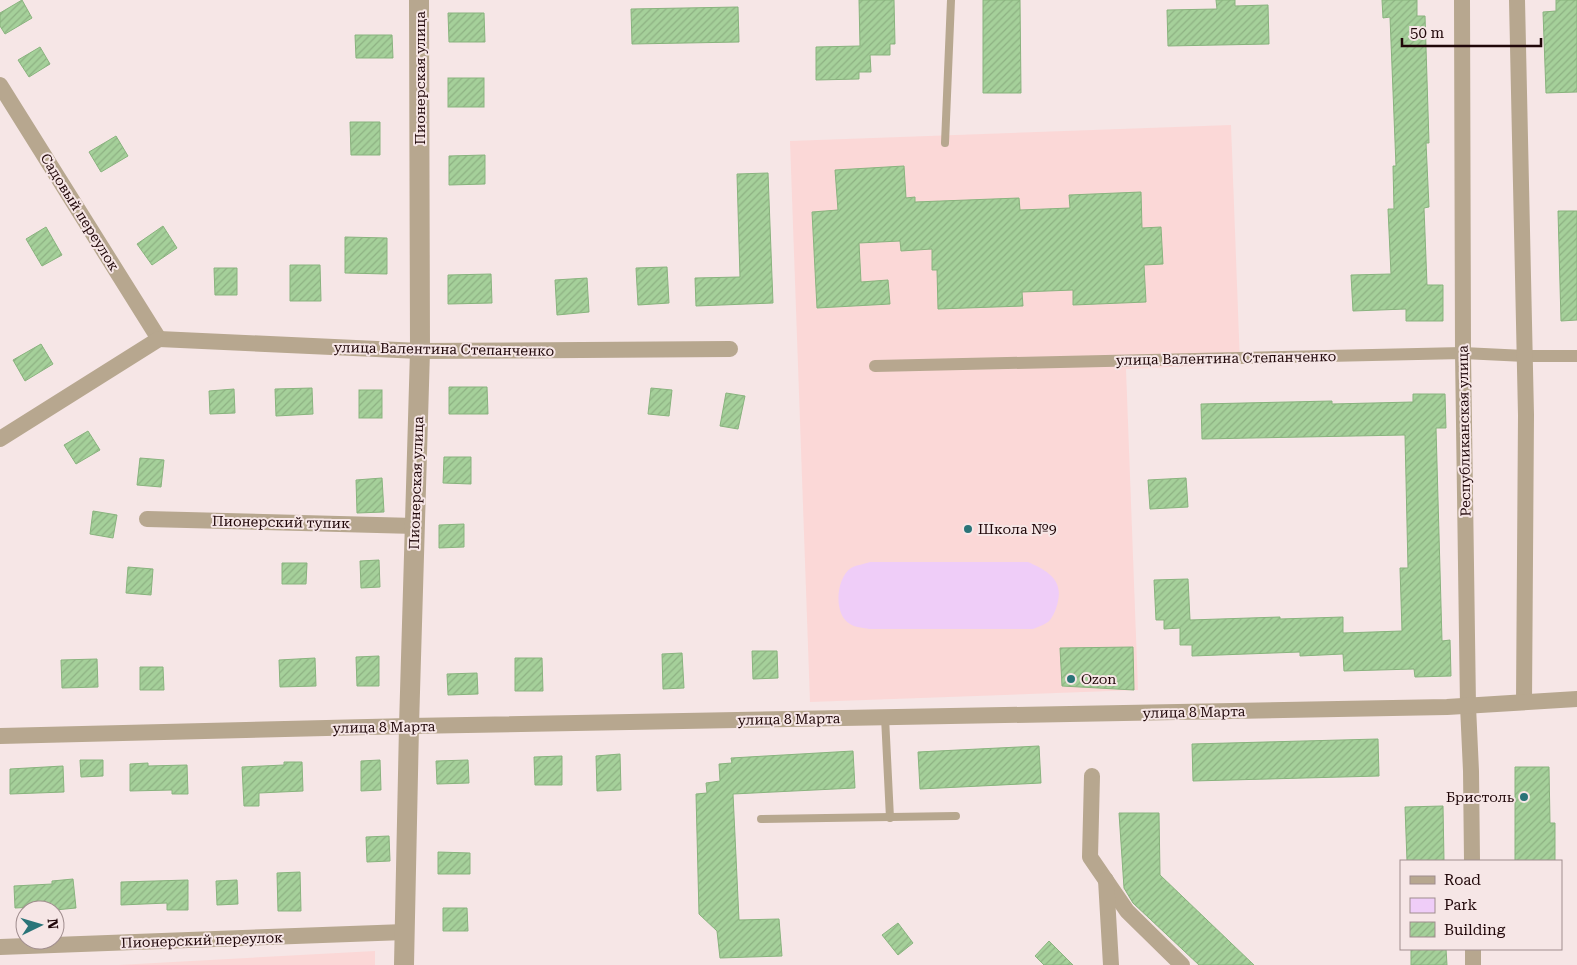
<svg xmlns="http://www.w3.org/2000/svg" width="1577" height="965" viewBox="0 0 1577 965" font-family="'Roboto Serif',serif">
	<defs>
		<pattern id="building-hatch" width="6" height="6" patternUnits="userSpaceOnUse" patternTransform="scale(1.25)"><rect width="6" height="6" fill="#a5d09a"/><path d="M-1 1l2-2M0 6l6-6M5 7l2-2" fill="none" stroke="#8eb183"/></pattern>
	</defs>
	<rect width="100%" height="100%" fill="#f6e6e6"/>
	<!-- built -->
	<g fill="#fbd8d7">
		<polygon points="1231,125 1240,364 1126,369 1138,690 810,702 790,141"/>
		<polygon points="375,951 375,965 118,965"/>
	</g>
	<!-- green -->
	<path fill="#efcdf8" d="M870,562h158c18,8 35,17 30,39 -1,6 -4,14 -8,19 -3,4 -12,7 -17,9h-164c-5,-1 -15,-2 -19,-5 -17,-10 -14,-46 1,-56 5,-3 14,-4 19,-6z"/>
	<!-- building -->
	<g fill="url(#building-hatch)" stroke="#89b37e">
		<polygon points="22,0 32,18 5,34 0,26 0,13"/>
		<polygon points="859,0 894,0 895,44 890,44 890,55 870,55 871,72 859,72 859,79 816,80 816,47 860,46"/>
		<polygon points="983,0 1020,0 1021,93 983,93"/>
		<polygon points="1216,0 1235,0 1235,6 1268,5 1269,44 1168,46 1167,10 1217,9"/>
		<polygon points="1382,0 1417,0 1417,16 1425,16 1429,143 1426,143 1429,207 1424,208 1427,285 1443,285 1443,321 1406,321 1406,309 1353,311 1351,275 1391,274 1388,209 1394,209 1393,166 1396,166 1390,17 1383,18"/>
		<polygon points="1556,0 1577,0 1577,92 1546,93 1543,12 1556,11"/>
		<polygon points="738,7 739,42 632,44 631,9"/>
		<polygon points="448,13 484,13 485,42 449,42"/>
		<polygon points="355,35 392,35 393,58 356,58"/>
		<polygon points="40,47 50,64 29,77 18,60"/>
		<rect x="448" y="78" width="36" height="29"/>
		<polygon points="350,122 380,122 380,155 351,155"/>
		<polygon points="116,136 128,156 101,172 89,152"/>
		<polygon points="485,155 485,184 449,185 449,156"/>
		<polygon points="904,166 906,198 915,197 915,202 1019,198 1020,210 1070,208 1069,195 1141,192 1142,228 1161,227 1163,264 1144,265 1146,302 1073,305 1073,290 1022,292 1023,306 938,309 937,270 932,270 932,249 901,251 900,241 859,243 861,282 888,280 890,304 817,308 812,212 838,210 835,170"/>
		<polygon points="768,173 773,303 696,306 695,278 740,277 737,174"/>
		<polygon points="1558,211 1577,211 1577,320 1561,321"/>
		<polygon points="163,226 177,248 152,265 137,244"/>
		<polygon points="46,227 62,255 42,266 26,239"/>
		<polygon points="345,237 387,238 387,274 345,273"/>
		<polygon points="290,265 320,265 321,301 290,301"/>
		<polygon points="667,267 669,303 638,305 636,268"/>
		<polygon points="214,268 237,268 237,295 215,295"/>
		<polygon points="491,274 492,303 448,304 448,275"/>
		<polygon points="587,278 589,312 557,315 555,280"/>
		<polygon points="41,344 53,364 25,381 13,360"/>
		<polygon points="449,387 487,387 488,414 449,414"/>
		<polygon points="312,388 313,414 276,416 275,389"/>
		<polygon points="651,388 672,390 669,416 648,414"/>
		<polygon points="234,389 235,413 210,414 209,391"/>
		<rect x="359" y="390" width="23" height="28"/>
		<polygon points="726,393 745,396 738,429 720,426"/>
		<polygon points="1413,394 1445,394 1446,428 1436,428 1442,641 1450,640 1451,676 1415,677 1414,669 1344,671 1343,654 1300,656 1300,652 1192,656 1192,645 1180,645 1180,628 1164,629 1164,620 1156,620 1154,580 1188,579 1190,620 1280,617 1280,619 1343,617 1343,633 1402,631 1400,568 1408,568 1405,435 1202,439 1201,404 1332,401 1332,404 1413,402"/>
		<polygon points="88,431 100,450 76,464 64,445"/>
		<polygon points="444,457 471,457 471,484 443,483"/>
		<polygon points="140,458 164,460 161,487 137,485"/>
		<polygon points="382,478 384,512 357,513 356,480"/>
		<polygon points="1186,478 1188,507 1150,509 1148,480"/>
		<polygon points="93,511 117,515 113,538 90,534"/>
		<polygon points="464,524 464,547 439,548 439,525"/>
		<polygon points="379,560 380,587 361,588 360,561"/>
		<polygon points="282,563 307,563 306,584 282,584"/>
		<polygon points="128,567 153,569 151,595 126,593"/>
		<polygon points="1133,647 1134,690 1062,686 1060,648"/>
		<polygon points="752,651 777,651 778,678 753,679"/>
		<polygon points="682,653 684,688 663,689 662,654"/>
		<polygon points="379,656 379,686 357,686 356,657"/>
		<polygon points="315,658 316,686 280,687 279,660"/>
		<polygon points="515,658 542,658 543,691 515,691"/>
		<polygon points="97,659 98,687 62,688 61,660"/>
		<polygon points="140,667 163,667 164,690 140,690"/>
		<polygon points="477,673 478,694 448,695 447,674"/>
		<polygon points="1378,739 1379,776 1193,781 1192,744"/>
		<polygon points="1039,746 1041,783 920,789 918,752"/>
		<polygon points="853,751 855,788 733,794 739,920 779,919 782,956 720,958 717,931 699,914 696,794 707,793 706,783 720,781 719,764 732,763 731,758"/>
		<polygon points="620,754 621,790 597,791 596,756"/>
		<polygon points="562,756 562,785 535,785 534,757"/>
		<polygon points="80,760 103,760 103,776 81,777"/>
		<polygon points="380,760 381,790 361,791 361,761"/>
		<polygon points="468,760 469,783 437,784 436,761"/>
		<polygon points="284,762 302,762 303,791 259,793 259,806 244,806 242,767 284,765"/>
		<polygon points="148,763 148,766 187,765 188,794 172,794 172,790 130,791 130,764"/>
		<polygon points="63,766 64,792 10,794 10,769"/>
		<polygon points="1515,767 1549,767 1550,823 1555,823 1555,861 1515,861"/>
		<polygon points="1443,806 1444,861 1407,861 1405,807"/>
		<polygon points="1119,813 1159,813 1160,875 1254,965 1199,965 1133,903 1124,888"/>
		<polygon points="389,836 390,861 367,862 366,837"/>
		<polygon points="438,852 470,853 470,874 438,874"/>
		<polygon points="300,872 301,911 278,911 277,873"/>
		<polygon points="73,879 76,908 55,910 55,906 15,908 14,886 52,884 52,881"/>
		<polygon points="188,880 188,910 167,910 167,903 121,905 121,882"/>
		<polygon points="237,880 238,904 217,905 216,881"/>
		<polygon points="443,908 467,908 468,931 443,931"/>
		<polygon points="898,923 913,943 898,955 882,935"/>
		<polygon points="1049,941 1073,965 1044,965 1035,956"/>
		<polygon points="1411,949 1446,949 1447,965 1411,965"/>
	</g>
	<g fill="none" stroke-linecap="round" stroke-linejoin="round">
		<!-- service -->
		<g stroke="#b7a78f" stroke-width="8">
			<polyline points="945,143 951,0"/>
			<polyline points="885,717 890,818"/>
			<polyline points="761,819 956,816"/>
		</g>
		<!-- pedestrian -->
		<polyline stroke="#b7a78f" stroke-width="12" points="875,366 1463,353 1525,356 1577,356"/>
		<!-- minor -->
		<g stroke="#b7a78f" stroke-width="16">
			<polyline points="1462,0 1463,353 1468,706 1471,771 1472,861"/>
			<polyline points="1517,0 1526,415 1524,702"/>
			<polyline points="0,85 159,339"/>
			<polyline points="159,339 420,351 730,349"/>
			<polyline points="0,439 159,339"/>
			<polyline points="147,519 415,526"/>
			<polyline points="0,736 409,726 1447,707 1577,699"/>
			<polyline points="1092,776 1090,857 1127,911 1182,965"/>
			<polyline points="1106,880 1111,965"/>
			<polyline points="0,947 405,932"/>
			<polyline points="1473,949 1473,965"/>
		</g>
		<!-- tertiary -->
		<polyline stroke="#b7a78f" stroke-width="20" points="404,965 409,726 420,351 419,0"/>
	</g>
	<!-- markers -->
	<g fill="#2a7478" stroke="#f6e6e6" stroke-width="2">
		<circle cx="968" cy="529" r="5"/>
		<circle cx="1071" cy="679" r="5"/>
		<circle cx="1524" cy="797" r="5"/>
	</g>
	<g text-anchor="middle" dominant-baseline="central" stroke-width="4" stroke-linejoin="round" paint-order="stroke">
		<!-- street labels -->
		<g font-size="14" fill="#200709" stroke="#f6e6e6">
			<text transform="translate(420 78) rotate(-90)">Пионерская улица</text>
			<text transform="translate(80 212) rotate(58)">Садовый переулок</text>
			<text transform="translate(444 349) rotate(1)">улица Валентина Степанченко</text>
			<text transform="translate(1226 358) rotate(-1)">улица Валентина Степанченко</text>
			<text transform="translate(1464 431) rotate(-91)">Республиканская улица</text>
			<text transform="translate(416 483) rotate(-88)">Пионерская улица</text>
			<text transform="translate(281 522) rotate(1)">Пионерский тупик</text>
			<text transform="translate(1194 712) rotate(-1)">улица 8 Марта</text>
			<text transform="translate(789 719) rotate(-1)">улица 8 Марта</text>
			<text transform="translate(384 727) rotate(-1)">улица 8 Марта</text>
			<text transform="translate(202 940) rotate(-2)">Пионерский переулок</text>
		</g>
		<!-- poi labels -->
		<g font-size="14" fill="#200709" stroke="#f6e6e6" text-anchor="start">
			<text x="978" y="529">Школа №9</text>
			<text x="1081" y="679">Ozon</text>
			<text x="1514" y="797" text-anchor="end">Бристоль</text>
		</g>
	</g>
	<!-- legend -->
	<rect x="1400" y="860" width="162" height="90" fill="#f6e6e6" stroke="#a08d8e"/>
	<rect x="1410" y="876" width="25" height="8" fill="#b7a78f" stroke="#a08d8e"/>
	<text x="1444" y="885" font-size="15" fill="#200709">Road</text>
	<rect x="1410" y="898" width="25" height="15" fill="#efcdf8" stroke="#a08d8e"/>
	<text x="1444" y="910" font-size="15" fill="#200709">Park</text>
	<rect x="1410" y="922" width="25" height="15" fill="url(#building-hatch)" stroke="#a08d8e"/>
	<text x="1444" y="935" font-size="15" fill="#200709">Building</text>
	<!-- north arrow -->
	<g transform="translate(40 925) rotate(85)"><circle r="24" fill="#f6e6e6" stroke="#a08d8e"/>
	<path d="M0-4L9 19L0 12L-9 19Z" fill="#2a7478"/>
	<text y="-8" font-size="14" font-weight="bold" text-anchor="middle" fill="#200709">N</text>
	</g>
	<!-- scale -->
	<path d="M1402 38v8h139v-8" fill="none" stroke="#200709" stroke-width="2.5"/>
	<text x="1410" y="38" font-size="15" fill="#200709" stroke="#f6e6e6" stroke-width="4" paint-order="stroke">50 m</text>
</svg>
